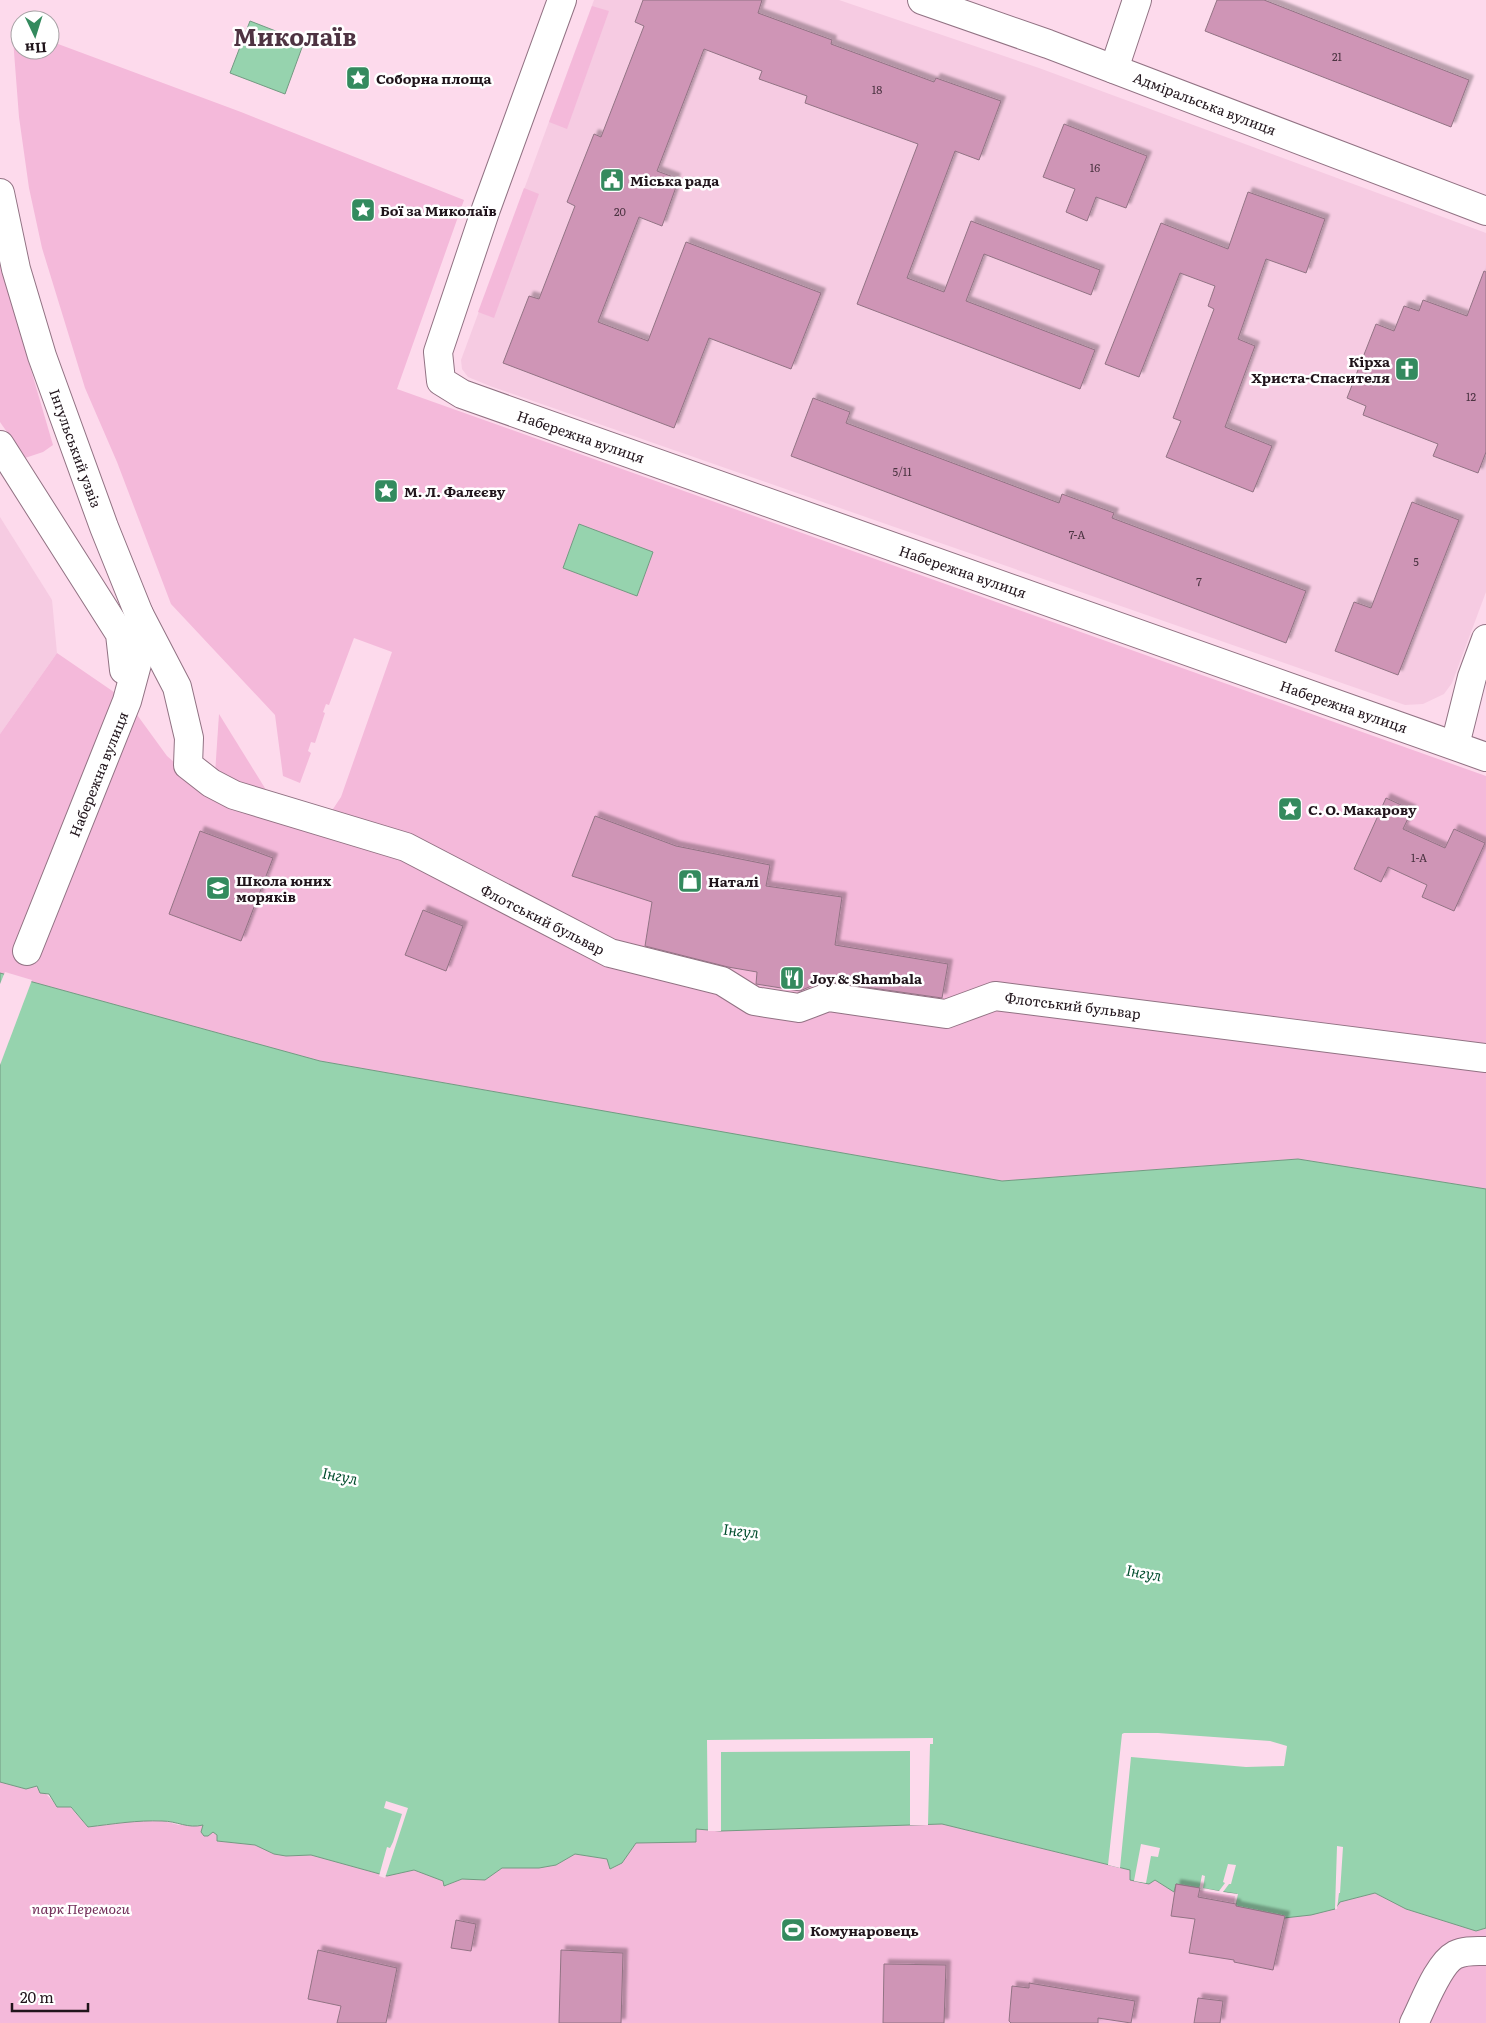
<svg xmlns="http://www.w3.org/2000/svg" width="1486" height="2023" viewBox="0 0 1486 2023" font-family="Literata,serif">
	<defs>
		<filter id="shadow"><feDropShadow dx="4.5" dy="-4.5" stdDeviation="1" flood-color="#0004"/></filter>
	</defs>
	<rect width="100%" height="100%" fill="#fddaec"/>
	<!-- built -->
	<g fill="#f6cbe2">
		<polygon points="594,0 839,0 1039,68 1486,233 1486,592 1452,683 1444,694 1423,704 1405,705 490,386 468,377 462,369 461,360"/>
		<polygon points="0,517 52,600 57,653 0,734"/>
	</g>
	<!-- green -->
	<g fill="#f4b9da">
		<polygon points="592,6 609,11 567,129 549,122"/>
		<polygon points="12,26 20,29 20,50 50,50 50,41 241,112 464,200 397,389 1486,776 1486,1189 1298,1159 1002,1181 320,1061 0,973 0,734 57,653 127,701 167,756 212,795 321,827 341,797 392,652 354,638 329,705 326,704 323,712 325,713 315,743 311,742 308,751 311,753 300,783 283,776 275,715 171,604 117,462 85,388 42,248 29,188 19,117"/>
		<polygon points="524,188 539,194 494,318 478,312"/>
		<polygon points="0,264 53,445 43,452 25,458 0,422"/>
		<polygon points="219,714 268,793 215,774"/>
		<path d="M0,1782c27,0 42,2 57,25h13l18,20 50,-6h26l15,4h25v11h4l5,-4 5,3 -1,6 38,4 19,9 12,2 25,-1 76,21 27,-6 29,11 2,5 17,-7 23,1 17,-12h32l22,-3 19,-11 32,5 3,10 12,-6 14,-20 59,-1 1,-13 25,2 221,-7 188,46 10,12 9,2 6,-4 19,12 2,-8 62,10 -3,18 25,1v-2l25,5v2l50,-9 5,-7 35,-9 31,16 70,22 10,-3v95h-1486z"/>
	</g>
	<!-- water -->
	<g fill="#96d3ae" stroke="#739a82">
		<polygon points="250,21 304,42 285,94 230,73"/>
		<polygon points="579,524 653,552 637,596 563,568"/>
		<path d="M0,973l320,88 682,120 296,-22 188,30v739l-10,3 -70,-22 -31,-16 -35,9 -5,7 -24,6 -27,3v-2l-24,-5 -1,3 -24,-1 2,-19 -61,-10 -2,8 -19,-12 -6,4 -19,-4v-10l-188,-46 -221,7 -25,-2v13l-60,1 -14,20 -12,6 -3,-10 -32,-5 -19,11 -17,3h-37l-17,12 -23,-1 -18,7 -1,-5 -29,-11 -27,6 -76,-21 -25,1 -12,-2 -19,-9 -38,-4v-6l-4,-3 -5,4h-4l-3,-4 2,-7c-15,4 -26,-4 -41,-4 -25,-1 -49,3 -74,6l-17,-20h-14l-8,-13 -9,-1 -3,-7 -11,3 -26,-7z"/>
	</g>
	<!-- pier -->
	<g fill="#fddaec">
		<polygon points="5,972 32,980 0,1065 0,984"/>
		<polygon points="1124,1733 1158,1733 1270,1741 1287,1746 1284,1766 1246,1767 1131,1757 1120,1868 1108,1865 1122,1734"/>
		<polygon points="933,1738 933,1744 930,1744 928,1825 910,1825 910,1751 721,1752 721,1831 708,1831 707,1740"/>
		<polygon points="386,1801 408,1808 385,1878 379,1876 387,1847 390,1848 393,1842 402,1814 384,1808"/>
		<polygon points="1141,1844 1160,1848 1158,1857 1151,1856 1146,1883 1134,1881"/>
		<polygon points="1337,1846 1343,1847 1340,1893 1339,1893 1337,1909 1335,1909"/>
		<polygon points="1228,1864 1236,1865 1231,1884 1229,1884 1223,1892 1238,1894 1236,1904 1234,1903 1235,1896 1199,1890 1202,1875 1205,1876 1203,1888 1219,1891 1225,1883 1223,1882"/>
	</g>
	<!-- building -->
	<g fill="#cf95b6" stroke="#927384" filter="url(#shadow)">
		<polygon points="643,0 762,0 758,13 832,40 831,44 934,82 936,78 1001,101 979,160 955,151 907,278 944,292 971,221 1100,270 1091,295 984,254 966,301 1095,350 1080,389 857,304 918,144 805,103 807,96 759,79 762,71 704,49 657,171 676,178 673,186 676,187 662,226 639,217 598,322 648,341 686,242 821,293 791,369 709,338 674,428 503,363 529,296 539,299 575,206 567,202 594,134 601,137 644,26 635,22"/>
		<polygon points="1217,0 1264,0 1469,80 1451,127 1205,31"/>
		<polygon points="1064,124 1147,156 1126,208 1096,197 1087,221 1066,212 1075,189 1043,177"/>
		<polygon points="1248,192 1325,219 1306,273 1266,259 1238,339 1255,346 1225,427 1272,446 1253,492 1166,457 1181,421 1173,418 1214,309 1208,306 1215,286 1180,273 1139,377 1105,364 1161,223 1228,249"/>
		<polygon points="1484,271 1486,272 1486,452 1478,473 1433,456 1438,444 1363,415 1366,406 1347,398 1376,324 1394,331 1404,306 1419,311 1423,300 1467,316"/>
		<polygon points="813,398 850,412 846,423 1059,503 1062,494 1114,513 1112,518 1306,591 1286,643 791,456"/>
		<polygon points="1412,502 1459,520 1398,675 1335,651 1354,602 1371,608"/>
		<polygon points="1386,798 1412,810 1403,829 1445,848 1454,829 1485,843 1454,911 1422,897 1427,885 1388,867 1381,882 1354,869"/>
		<polygon points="595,816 676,846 770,865 766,886 842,897 835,945 948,964 942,998 830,982 816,984 800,991 756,984 757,972 728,967 645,946 652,902 572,876"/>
		<polygon points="200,831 273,858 241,941 169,914"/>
		<polygon points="423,910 463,926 446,971 405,955"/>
		<polygon points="1176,1884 1200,1888 1198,1897 1236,1904 1236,1906 1285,1916 1273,1970 1234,1962 1234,1960 1189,1953 1195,1919 1171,1916"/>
		<polygon points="456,1920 476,1924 471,1951 451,1948"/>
		<polygon points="318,1950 397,1968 386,2023 337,2023 341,2006 308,1999"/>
		<polygon points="561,1950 623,1953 621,2023 559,2023"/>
		<polygon points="884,1964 946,1965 944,2023 883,2023"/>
		<polygon points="1029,1983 1135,2001 1131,2023 1098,2018 1098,2023 1011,2023 1009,2021 1012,1986 1029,1988"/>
		<polygon points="1198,1998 1223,2001 1220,2023 1194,2023"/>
	</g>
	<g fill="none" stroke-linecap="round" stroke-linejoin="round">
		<defs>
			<g id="minor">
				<polyline points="562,0 486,209 438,352 441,381 462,394 1486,757"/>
				<polyline points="922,0 1048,44 1486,211"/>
				<polyline points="1114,69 1137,0"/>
				<polyline points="0,193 16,269 42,356 104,527 139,614 137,664 127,701 27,951"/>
				<polyline points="0,445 120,634 124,670"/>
				<polyline points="139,614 177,687 189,738 188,765 211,783 234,795 406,847 610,953 722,981 754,1001 799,1008 828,997 946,1014 995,996 1486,1058"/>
				<polyline points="1455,745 1472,677 1486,639"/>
				<path d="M1414,2023c9,-17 24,-59 41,-68 10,-5 20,-4 31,-4"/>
			</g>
		</defs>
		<!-- minor casing -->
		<use href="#minor" stroke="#917283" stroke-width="30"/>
		<!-- minor -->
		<use href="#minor" stroke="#fff" stroke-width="28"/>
	</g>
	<!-- icons -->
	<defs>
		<symbol id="sight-square" viewBox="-11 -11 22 22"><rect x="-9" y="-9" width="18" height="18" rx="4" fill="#348a5e" stroke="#fff"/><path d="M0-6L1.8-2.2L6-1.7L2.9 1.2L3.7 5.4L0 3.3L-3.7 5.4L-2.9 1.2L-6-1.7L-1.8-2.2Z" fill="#fff"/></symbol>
		<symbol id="civic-square" viewBox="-11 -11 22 22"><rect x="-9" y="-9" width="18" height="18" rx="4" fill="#348a5e" stroke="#fff"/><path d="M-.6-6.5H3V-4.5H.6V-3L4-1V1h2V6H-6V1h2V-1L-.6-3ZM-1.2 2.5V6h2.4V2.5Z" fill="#fff"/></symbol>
		<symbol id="church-square" viewBox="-11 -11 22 22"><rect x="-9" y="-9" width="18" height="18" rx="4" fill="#348a5e" stroke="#fff"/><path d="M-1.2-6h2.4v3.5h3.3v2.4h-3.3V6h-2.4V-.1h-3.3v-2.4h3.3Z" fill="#fff"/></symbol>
		<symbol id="shop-square" viewBox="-11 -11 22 22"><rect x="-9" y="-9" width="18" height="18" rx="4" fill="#348a5e" stroke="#fff"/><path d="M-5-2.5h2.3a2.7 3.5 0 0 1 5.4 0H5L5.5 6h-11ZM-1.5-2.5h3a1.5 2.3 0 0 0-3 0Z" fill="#fff"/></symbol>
		<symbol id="school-square" viewBox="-11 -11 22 22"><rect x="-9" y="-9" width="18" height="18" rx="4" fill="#348a5e" stroke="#fff"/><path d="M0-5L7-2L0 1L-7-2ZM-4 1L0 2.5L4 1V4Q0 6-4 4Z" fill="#fff"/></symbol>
		<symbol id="restaurant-square" viewBox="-11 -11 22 22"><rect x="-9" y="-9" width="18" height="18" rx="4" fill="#348a5e" stroke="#fff"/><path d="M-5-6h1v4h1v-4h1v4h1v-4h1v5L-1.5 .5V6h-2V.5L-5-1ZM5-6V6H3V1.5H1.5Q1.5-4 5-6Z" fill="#fff"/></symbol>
		<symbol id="stadium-square" viewBox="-11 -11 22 22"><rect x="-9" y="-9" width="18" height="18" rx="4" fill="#348a5e" stroke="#fff"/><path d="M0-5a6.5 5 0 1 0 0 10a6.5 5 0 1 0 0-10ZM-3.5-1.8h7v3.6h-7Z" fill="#fff"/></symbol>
	</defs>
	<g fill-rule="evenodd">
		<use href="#sight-square" x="344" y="64" width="28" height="28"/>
		<use href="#civic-square" x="598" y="166" width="28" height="28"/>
		<use href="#sight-square" x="349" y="196" width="28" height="28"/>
		<use href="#church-square" x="1393" y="355" width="28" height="28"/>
		<use href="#sight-square" x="372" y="477" width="28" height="28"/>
		<use href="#sight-square" x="1276" y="795" width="28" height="28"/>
		<use href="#shop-square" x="676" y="867" width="28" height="28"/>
		<use href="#school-square" x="204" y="874" width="28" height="28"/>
		<use href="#restaurant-square" x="778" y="964" width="28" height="28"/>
		<use href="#stadium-square" x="779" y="1916" width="28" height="28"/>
	</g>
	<g text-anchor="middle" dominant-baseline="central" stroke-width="5" stroke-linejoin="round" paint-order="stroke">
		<!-- number labels -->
		<g font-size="11" fill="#4c3442">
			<text x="1337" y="56">21</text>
			<text x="877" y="89">18</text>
			<text x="1095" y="167">16</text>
			<text x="620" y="211">20</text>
			<text x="1471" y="396">12</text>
			<text x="902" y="471">5/11</text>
			<text x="1077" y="534">7-А</text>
			<text x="1416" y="561">5</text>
			<text x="1199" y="581">7</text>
			<text x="1419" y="857">1-А</text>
		</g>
		<!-- poi labels -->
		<g font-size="14" font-weight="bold" fill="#20141b" stroke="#fff" text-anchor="start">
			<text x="376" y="78">Соборна площа</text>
			<text x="630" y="180">Міська рада</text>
			<text x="380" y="210">Бої за Миколаїв</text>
			<text x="1390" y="361" text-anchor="end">Кірха<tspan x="1390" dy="16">Христа-Спасителя</tspan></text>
			<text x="404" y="491">М. Л. Фалєєву</text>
			<text x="1308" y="809">С. О. Макарову</text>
			<text x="236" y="880">Школа юних<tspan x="236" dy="16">моряків</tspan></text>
			<text x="708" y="881">Наталі</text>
			<text x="810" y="978">Joy &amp; Shambala</text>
			<text x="810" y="1930">Комунаровець</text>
		</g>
		<!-- street labels -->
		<g font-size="14" fill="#20141b" stroke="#fff">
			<text transform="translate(1205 103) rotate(21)">Адміральська вулиця</text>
			<text transform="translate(581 436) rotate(19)">Набережна вулиця</text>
			<text transform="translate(76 448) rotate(70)">Інгульський узвіз</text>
			<text transform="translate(963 571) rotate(19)">Набережна вулиця</text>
			<text transform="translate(1344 706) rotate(19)">Набережна вулиця</text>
			<text transform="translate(98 774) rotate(-68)">Набережна вулиця</text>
			<text transform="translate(543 919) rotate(27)">Флотський бульвар</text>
			<text transform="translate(1073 1005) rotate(7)">Флотський бульвар</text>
		</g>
		<!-- park labels -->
		<g font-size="14" font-style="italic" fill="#732f5a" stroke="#fff">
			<text x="81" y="1908">парк Перемоги</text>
		</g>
		<!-- water labels -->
		<g font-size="15" font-style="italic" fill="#004d2d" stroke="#fff">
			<text transform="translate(340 1475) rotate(11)">Інгул</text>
			<text transform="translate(741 1530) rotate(6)">Інгул</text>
			<text transform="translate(1144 1572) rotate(10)">Інгул</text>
		</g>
		<!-- town labels -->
		<g font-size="24" font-weight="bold" fill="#4e3342" stroke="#fff">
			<text x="295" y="35">Миколаїв</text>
		</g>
	</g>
	<!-- north arrow -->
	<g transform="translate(35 35) rotate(176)"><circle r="24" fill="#ffffff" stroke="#a6a1a4"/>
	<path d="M0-4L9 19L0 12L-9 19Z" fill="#348a5e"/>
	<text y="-8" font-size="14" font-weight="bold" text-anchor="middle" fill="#20141b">Пн</text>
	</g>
	<!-- scale -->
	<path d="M12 2003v8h76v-8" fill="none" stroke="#20141b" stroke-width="2.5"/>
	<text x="20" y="2003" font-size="15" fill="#20141b" stroke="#ffffff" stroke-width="4" paint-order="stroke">20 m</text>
</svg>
